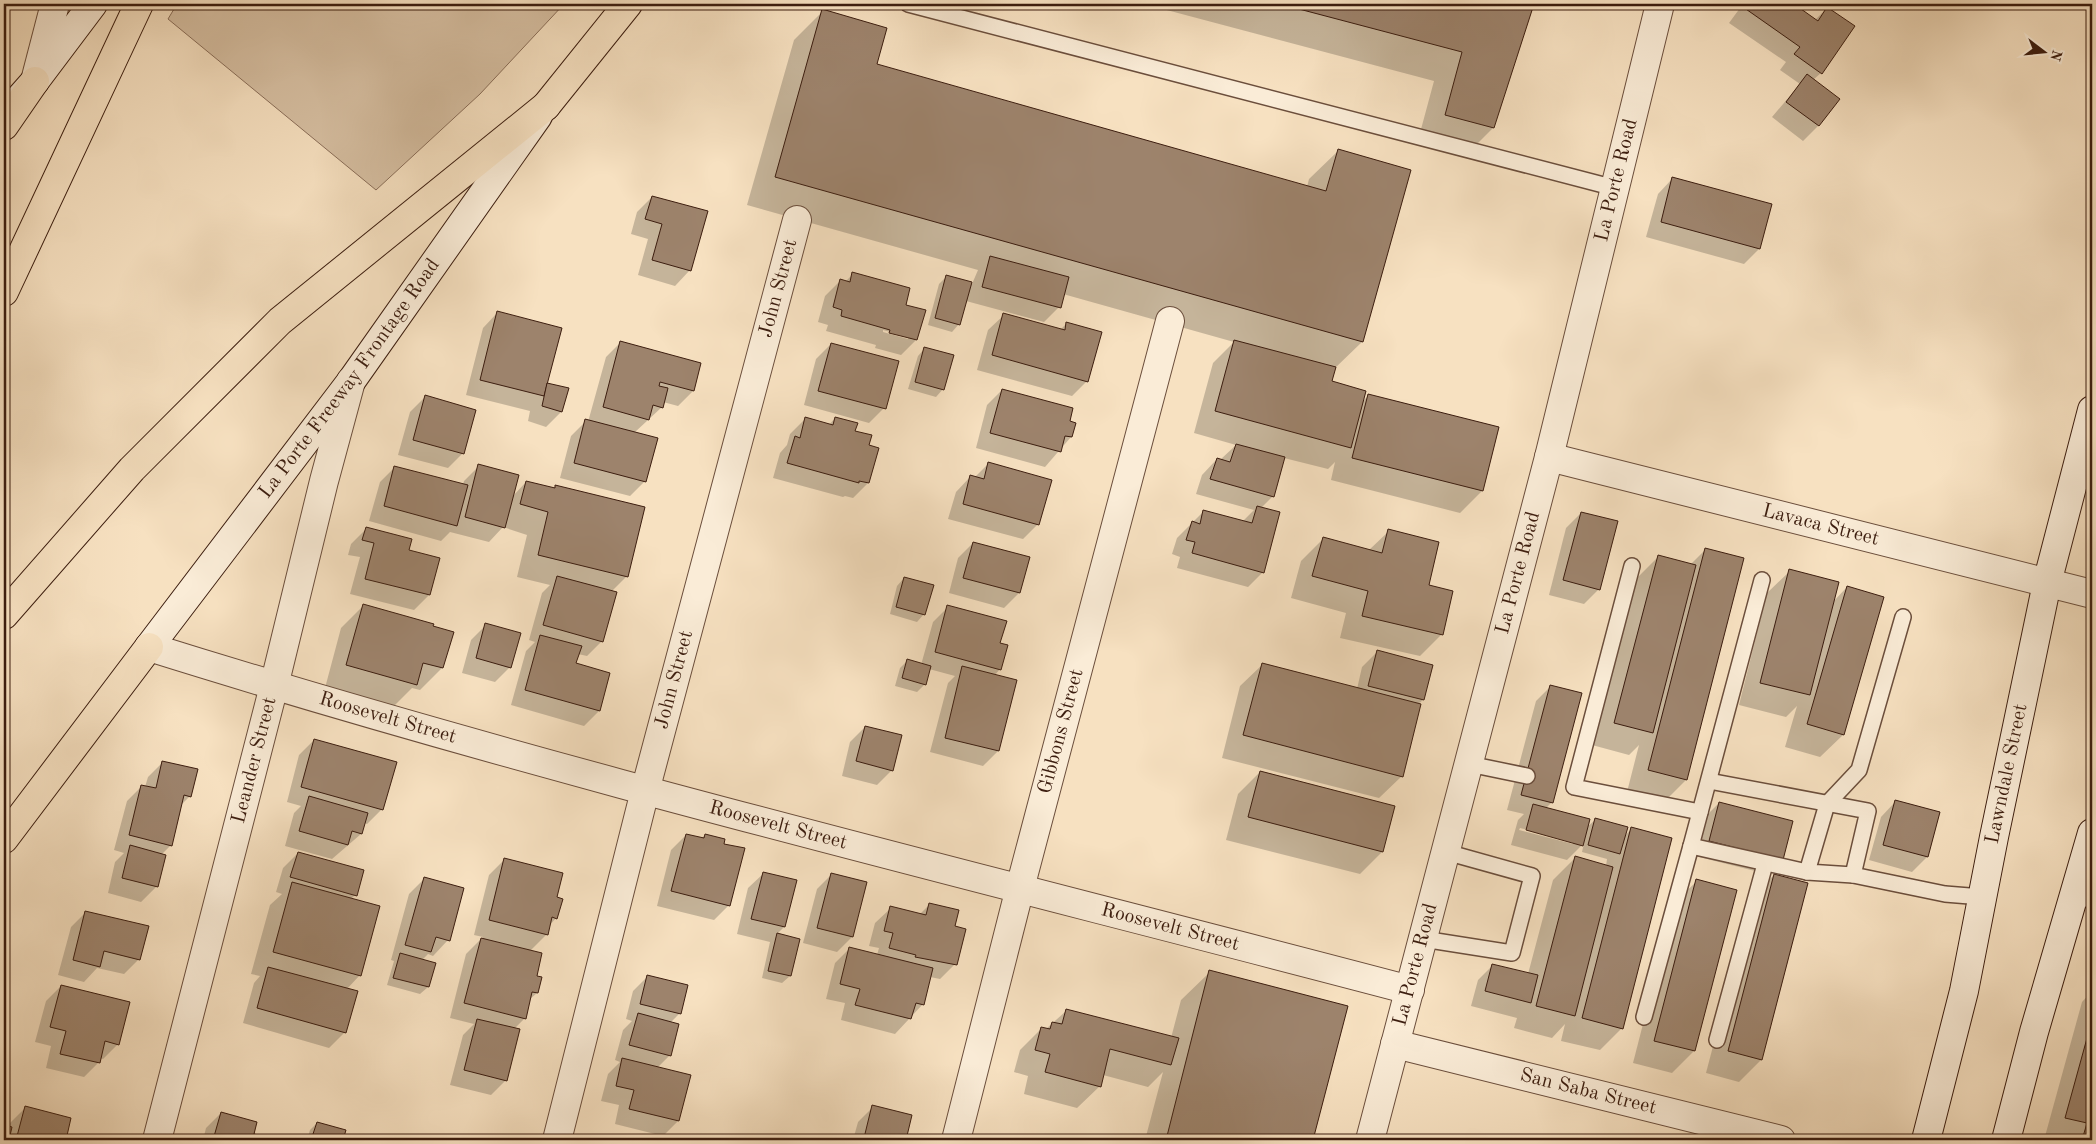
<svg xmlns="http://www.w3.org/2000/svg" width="2096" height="1144" viewBox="0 0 2096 1144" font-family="'Old Standard TT',serif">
	<rect width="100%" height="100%" fill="#f7e1c1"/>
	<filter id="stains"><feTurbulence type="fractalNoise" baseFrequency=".004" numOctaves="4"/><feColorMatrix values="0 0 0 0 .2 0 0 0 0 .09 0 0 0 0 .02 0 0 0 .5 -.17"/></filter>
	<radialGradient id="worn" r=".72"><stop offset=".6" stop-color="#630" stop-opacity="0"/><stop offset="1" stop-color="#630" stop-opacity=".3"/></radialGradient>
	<!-- green -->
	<polygon fill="#d7c0a3" stroke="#8a6e59" points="177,4 564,4 480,94 376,190 168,19"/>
	<!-- shadow -->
	<g fill="#0003" fill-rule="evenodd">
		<polygon points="889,4 946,4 934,16"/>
		<polygon points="1144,4 1533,4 1493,128 1464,157 1417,144 1434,81"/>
		<polygon points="1743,4 1792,4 1815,20 1827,8 1821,73 1813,80 1838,99 1818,126 1803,141 1772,117 1800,84 1780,70 1786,62 1729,23"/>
		<polygon points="823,11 875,65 1307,187 1309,179 1338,151 1362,342 1334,369 1330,381 1362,402 1369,395 1482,491 1460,513 1331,480 1335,462 1328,469 1284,458 1273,496 1261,508 1263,572 1248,587 1177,568 1180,557 1172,554 1177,538 1204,511 1242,522 1254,510 1196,494 1202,475 1217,459 1220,460 1236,445 1194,433 1213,363 1234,342 1063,294 1059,307 1044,322 966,301 959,324 952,332 928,325 939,284 947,276 972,284 978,270 747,205 794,40"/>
		<polygon points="1673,178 1771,205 1759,249 1744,264 1646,237 1658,194"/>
		<polygon points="652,197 690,270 675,286 638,275 648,239 631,234 637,212"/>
		<path d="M853,274l51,32 12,34 -15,15 -26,-7 1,-3 -50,-14 2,-6 -10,-3 7,-26 15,-15 5,1zM883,330l25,7v2l-25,-7z"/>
		<polygon points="498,312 546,384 561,412 546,427 528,421 530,411 466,395 483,328"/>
		<polygon points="1004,315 1060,330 1066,324 1087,381 1072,396 977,370 988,330"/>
		<polygon points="621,342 700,364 693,391 678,406 663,402 662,407 634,433 645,481 630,496 560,478 571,436 586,421 588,422 606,357"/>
		<polygon points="831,344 884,408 869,423 804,405 816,359"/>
		<polygon points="925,348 943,389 936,397 908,389 918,356"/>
		<polygon points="1002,390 1075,424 1071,437 1045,467 976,448 987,405"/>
		<polygon points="425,397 463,453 448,468 398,455 410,412"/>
		<polygon points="835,418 854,432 867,446 868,483 853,498 845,496 843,497 773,478 780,453 787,445 790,434 805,419 829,425"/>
		<polygon points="989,463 1038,524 1023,539 948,519 956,492 971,476 974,478"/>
		<polygon points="479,466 512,497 526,482 553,489 556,486 627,576 611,592 602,641 587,656 578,654 575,664 609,674 599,711 584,726 511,705 526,651 535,642 529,640 542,593 550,585 517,577 527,535 503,527 489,542 450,532 441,541 369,521 380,482 395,467 463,485 464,481"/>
		<polygon points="1581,513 1599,589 1584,604 1549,595 1566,528"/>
		<polygon points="366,529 408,551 438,559 429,595 414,610 350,594 360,557 348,555 351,544"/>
		<polygon points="1389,531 1442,634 1420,656 1340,638 1346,613 1291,598 1301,561 1323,539 1368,551"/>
		<polygon points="973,543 1029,558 1019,593 1004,608 949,593 958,558"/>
		<polygon points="1706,549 1686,780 1664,802 1627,792 1639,745 1629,755 1592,745 1636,579 1658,557 1690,565"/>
		<polygon points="1790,571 1832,603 1847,587 1882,598 1843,735 1820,757 1785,747 1797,706 1786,717 1739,705 1767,593"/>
		<polygon points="904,578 924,614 917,622 890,614 897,586"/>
		<polygon points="363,606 452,633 442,668 420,690 412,688 393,707 325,688 341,628"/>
		<polygon points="948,607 999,644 1000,669 994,676 998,751 983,766 930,752 948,683 955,676 929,669 924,685 917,692 895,686 900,668 907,661 921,665 933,622"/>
		<polygon points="486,625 510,667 495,682 462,673 471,640"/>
		<polygon points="1377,652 1423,700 1418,704 1402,776 1379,798 1222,758 1240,686 1263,664 1357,689 1362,667"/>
		<path d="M1551,686l1,116 -6,6 40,20 9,-8 29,17 8,-9 -10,200 -22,22 -39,-9 4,-17 -13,14 -38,-10 3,-10 -46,-12 7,-26 15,-15 35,9 25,-94 22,-22 31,8 1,-7 -25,-7 2,-9 -17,17 -56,-15 7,-25 6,-6 -17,-4 29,-109zM1520,828l53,14v2l-54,-14z"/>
		<polygon points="865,727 892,770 877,785 842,776 850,742"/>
		<polygon points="314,740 382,809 367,824 364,823 361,834 332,859 285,846 294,813 301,806 287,802 299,755"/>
		<polygon points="163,762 190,796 181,805 171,845 161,855 164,856 156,887 141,902 108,893 115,862 124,853 114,850 127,801 142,786 145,787 148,777"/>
		<polygon points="1260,772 1382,852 1360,874 1226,840 1238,794"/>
		<polygon points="1896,801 1927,857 1912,872 1869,860 1881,817"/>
		<polygon points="1719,803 1767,874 1695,856 1704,818"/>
		<polygon points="686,835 701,839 705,835 729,905 714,920 657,906 671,850"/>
		<polygon points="298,853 355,895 351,899 360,975 346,990 356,992 344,1033 329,1048 243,1023 254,983 260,976 251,974 270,905 282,894 276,892 283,868"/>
		<polygon points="504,860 555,898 556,918 549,926 547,934 530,951 537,993 529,1000 525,1018 514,1029 506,1080 491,1095 450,1085 463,1035 474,1024 450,1018 466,954 483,937 474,935 489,875"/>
		<polygon points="764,873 784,927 777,934 790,976 782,983 762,978 770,942 737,934 748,888"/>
		<polygon points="832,874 852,937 837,952 803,943 817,889"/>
		<polygon points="1774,875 1761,1060 1739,1082 1706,1073 1752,897"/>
		<polygon points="424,879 448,940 433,956 428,954 422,960 434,963 428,987 420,994 387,985 394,961 391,960 409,894"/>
		<polygon points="1697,881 1694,1051 1672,1073 1633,1063 1674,903"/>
		<polygon points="930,904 954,927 955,964 940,979 930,977 923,1004 895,1034 841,1020 845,1003 826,999 835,963 850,948 877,955 879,948 869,946 875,923 891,908 919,915"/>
		<polygon points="86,912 139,959 124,974 97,968 84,982 58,975 71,927"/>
		<polygon points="1210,972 1346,1007 1312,1140 1145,1140 1163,1072 1148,1087 1103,1075 1100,1086 1077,1108 1024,1094 1028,1076 1014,1072 1020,1050 1042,1028 1046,1029 1066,1011 1171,1038 1181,1000"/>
		<polygon points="648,976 686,986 679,1014 670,1023 670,1055 657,1068 689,1076 678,1121 663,1136 615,1124 619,1105 601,1101 608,1074 620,1062 615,1060 623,1030 632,1021 626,1019 633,991"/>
		<polygon points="61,986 118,1044 103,1059 100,1058 99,1062 84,1077 46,1068 51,1046 35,1042 46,1001"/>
		<polygon points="2092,991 2092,1140 2044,1140 2082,1002"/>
		<polygon points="873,1107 911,1116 905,1140 853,1140 858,1122"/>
		<polygon points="25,1108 70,1119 65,1140 4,1140 4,1126 9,1127 10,1123"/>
		<polygon points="221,1113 252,1135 273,1140 203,1140 206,1128"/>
		<polygon points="317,1123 345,1131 342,1140 307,1140 310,1130"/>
	</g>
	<!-- building -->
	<g fill="#9d836c" stroke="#3c1d0f">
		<polygon points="1280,4 1534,4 1494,128 1445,115 1462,52"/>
		<polygon points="1746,4 1794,4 1818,21 1827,7 1855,26 1822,74 1794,54 1800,47 1743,7"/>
		<polygon points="822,9 887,28 877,64 1326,191 1338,149 1411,170 1363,342 775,177"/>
		<polygon points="1807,74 1840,99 1819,126 1786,102"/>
		<polygon points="1672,177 1772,204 1760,249 1661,222"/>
		<polygon points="652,196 708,211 691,271 652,260 662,224 645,219"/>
		<polygon points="990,256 1069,277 1061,308 982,287"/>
		<polygon points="852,272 910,288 906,305 926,310 917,340 889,333 890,330 841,316 842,310 833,307 840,279 850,282"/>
		<polygon points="946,275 972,282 960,325 935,318"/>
		<polygon points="497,311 562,328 544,396 480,380"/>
		<polygon points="1003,313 1065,330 1066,322 1102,332 1088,382 992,355"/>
		<polygon points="1234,340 1336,367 1332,381 1366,391 1351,448 1215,411"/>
		<polygon points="620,341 701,363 694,391 660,382 659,386 668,388 663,408 653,405 649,420 603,407"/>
		<polygon points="831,343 899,361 886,409 818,391"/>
		<polygon points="924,347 954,355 944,390 915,382"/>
		<polygon points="547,383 569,388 562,412 542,406"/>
		<polygon points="1002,389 1073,408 1070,421 1076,423 1072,437 1065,436 1061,452 990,433"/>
		<polygon points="1368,394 1499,427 1483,491 1352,458"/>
		<polygon points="425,395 476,410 464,454 413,440"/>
		<polygon points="805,417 833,425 835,417 858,423 855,431 872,435 869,445 879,448 869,483 859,481 859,483 787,463 795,436 800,438"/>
		<polygon points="585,419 658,438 646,482 574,463"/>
		<polygon points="1236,444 1285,457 1274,497 1210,479 1217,458 1230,462"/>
		<polygon points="988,462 1052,480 1039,525 963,504 970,475 984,479"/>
		<polygon points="478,464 519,475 505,528 465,517"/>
		<polygon points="394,466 468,485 457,526 384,506"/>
		<polygon points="526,481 555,488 555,485 645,507 628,577 538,555 548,512 520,504"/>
		<polygon points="1257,506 1280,512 1264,573 1192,553 1195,542 1186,540 1192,521 1200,524 1203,510 1252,523"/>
		<polygon points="1581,512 1618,521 1600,590 1563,580"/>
		<polygon points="366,527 412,539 409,550 440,558 430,595 365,579 374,543 362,540"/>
		<polygon points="1388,529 1439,542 1429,585 1453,591 1443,635 1362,616 1368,591 1312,576 1323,537 1382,553"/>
		<polygon points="973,542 1030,557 1020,593 963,578"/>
		<polygon points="1705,548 1744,558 1687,780 1648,770"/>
		<polygon points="1658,555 1696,565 1653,733 1614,723"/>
		<polygon points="1789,569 1839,582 1810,695 1760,683"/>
		<polygon points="557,576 617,592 603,642 543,625"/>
		<polygon points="904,577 934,585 925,615 896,607"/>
		<polygon points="1847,586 1884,597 1844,735 1807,724"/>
		<polygon points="363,604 434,624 433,626 454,632 443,668 423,663 417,685 346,665"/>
		<polygon points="947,605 1007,621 1000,643 1008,645 1001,670 935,652"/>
		<polygon points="485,623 521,633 511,668 476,658"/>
		<polygon points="540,635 582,646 576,663 610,673 600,711 525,690"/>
		<polygon points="1377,650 1433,665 1424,700 1368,686"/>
		<polygon points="907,659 931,666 926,685 902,678"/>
		<polygon points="1262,663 1421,704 1403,777 1243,735"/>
		<polygon points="962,666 1017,680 999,751 945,738"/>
		<polygon points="1550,685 1582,693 1553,803 1521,795"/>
		<polygon points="865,726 902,735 893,771 856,761"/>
		<polygon points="314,739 397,762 383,810 301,787"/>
		<polygon points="162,761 198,769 191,797 184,795 172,846 129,835 141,785 156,788"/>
		<polygon points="1260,771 1395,806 1383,852 1248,817"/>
		<polygon points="309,796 368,813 362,834 352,831 348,845 299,831"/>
		<polygon points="1895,800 1940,812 1928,857 1883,845"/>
		<polygon points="1719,802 1793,821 1783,860 1709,841"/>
		<polygon points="1533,804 1590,819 1583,846 1526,830"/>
		<polygon points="1595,818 1628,827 1620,854 1588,845"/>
		<polygon points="1631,827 1672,838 1623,1029 1582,1018"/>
		<polygon points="686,834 704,838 705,834 725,839 724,844 745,848 730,906 671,891"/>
		<polygon points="130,845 166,855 158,887 122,878"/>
		<polygon points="298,852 364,870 357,896 290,877"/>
		<polygon points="1575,856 1613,867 1575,1016 1536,1006"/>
		<polygon points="504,858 563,873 557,897 563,899 557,919 552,917 548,935 489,920"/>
		<polygon points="763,872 797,880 785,927 751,919"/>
		<polygon points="831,873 867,882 853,937 817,928"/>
		<polygon points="1774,874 1808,883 1762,1060 1728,1051"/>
		<polygon points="424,877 464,888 450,941 436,937 431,952 405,945"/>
		<polygon points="1696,879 1737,890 1695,1051 1654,1041"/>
		<polygon points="292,882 380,906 361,976 273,952"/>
		<polygon points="929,903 959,910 955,926 966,929 957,965 915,957 916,955 889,948 893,933 884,931 890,906 926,915"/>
		<polygon points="85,911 149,926 140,960 104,951 100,967 73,960"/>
		<polygon points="777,933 800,939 791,976 768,971"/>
		<polygon points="481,938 542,953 537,976 542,977 538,993 532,992 526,1019 464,1003"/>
		<polygon points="849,947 933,968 924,1005 916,1003 911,1019 855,1005 860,989 840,984"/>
		<polygon points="400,953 436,963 429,987 393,978"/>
		<polygon points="1492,964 1538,975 1531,1003 1485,991"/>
		<polygon points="268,967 358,991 346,1033 257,1008"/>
		<polygon points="1209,970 1348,1006 1313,1140 1166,1140"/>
		<polygon points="647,975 688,985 681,1014 640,1004"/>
		<polygon points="61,985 130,1002 119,1045 105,1041 100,1063 60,1054 66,1031 50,1027"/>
		<polygon points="1066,1009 1179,1038 1171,1065 1110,1049 1101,1087 1045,1072 1050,1054 1035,1050 1041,1027 1050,1029 1052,1022 1062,1024"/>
		<polygon points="638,1013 679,1024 671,1056 629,1045"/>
		<polygon points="477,1019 520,1029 507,1081 464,1070"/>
		<polygon points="2092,1020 2092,1140 2082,1140 2087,1123 2065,1118"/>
		<polygon points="622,1058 691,1075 679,1121 629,1109 634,1090 616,1086"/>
		<polygon points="872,1105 912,1115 906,1140 873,1140 864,1138"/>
		<polygon points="25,1106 71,1118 66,1140 16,1140"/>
		<polygon points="221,1112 257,1122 254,1134 278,1140 213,1140"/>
		<polygon points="317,1122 346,1130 343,1140 311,1140"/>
		<polygon points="4,1125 12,1127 9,1140 4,1140"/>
	</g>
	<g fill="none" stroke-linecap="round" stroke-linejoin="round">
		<defs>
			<g id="service">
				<polyline points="908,4 1615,188"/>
				<polyline points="1632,566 1574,787 1700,812"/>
				<polyline points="1762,580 1691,846 1807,872"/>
				<polyline points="1903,617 1859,770 1827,804 1807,872 1853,875 1945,894 1982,897"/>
				<polyline points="1469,764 1527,776"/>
				<polyline points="1709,781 1868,811 1853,875"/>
				<polyline points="2074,894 2092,901"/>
				<polyline points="1423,939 1512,953 1532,876 1446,852"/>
				<polyline points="1644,1017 1691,846"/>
				<polyline points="1717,1040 1765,864"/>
			</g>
			<g id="minor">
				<polyline points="35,81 55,4"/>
				<path id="s1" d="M1549,457l543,137"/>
				<path id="s2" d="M149,647c415,130 840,232 1261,343"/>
				<path id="s3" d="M1395,1044l386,96"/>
				<path id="s4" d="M157,1140l117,-454 50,-205 27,-100"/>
				<path id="s5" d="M557,1140l88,-349 152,-571"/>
				<path id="s6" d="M956,1140l64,-252 150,-567"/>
				<path id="s7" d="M1370,1140l179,-683 111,-453"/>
			</g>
			<g id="secondary">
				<polyline points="19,99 35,81 93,4"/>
				<path id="s8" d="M149,647l203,-267 186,-264"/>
				<path id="s9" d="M1926,1140l38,-149 30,-154 53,-254 45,-173"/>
				<polyline points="2006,1140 2034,1032 2092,833"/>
			</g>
			<polyline id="primary" points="546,106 628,4"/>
			<g id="motorway">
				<polyline points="4,126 35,81"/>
				<polyline points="4,292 139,4"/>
				<polyline points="4,615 132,469 280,321 546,106"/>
				<polyline points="4,839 149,647"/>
			</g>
		</defs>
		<!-- service casing -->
		<use href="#service" stroke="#6b4e3c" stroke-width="18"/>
		<!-- minor casing -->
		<use href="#minor" stroke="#6b4e3c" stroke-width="30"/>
		<!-- secondary casing -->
		<use href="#secondary" stroke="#3c1d0f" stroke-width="30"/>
		<!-- primary casing -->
		<use href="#primary" stroke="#3c1d0f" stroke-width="30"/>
		<!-- motorway casing -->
		<use href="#motorway" stroke="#3c1d0f" stroke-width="30"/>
		<!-- service -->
		<use href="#service" stroke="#faecd7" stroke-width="15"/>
		<!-- minor -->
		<use href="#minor" stroke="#faecd7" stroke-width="28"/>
		<!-- secondary -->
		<use href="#secondary" stroke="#faecd7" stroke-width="28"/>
		<!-- primary -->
		<use href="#primary" stroke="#f7e1c1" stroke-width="28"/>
		<!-- motorway -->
		<use href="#motorway" stroke="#f7e1c1" stroke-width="28"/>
	</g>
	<g text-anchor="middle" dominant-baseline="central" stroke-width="4" stroke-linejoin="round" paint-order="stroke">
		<!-- street labels -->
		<g font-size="20" fill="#3c1d0f" stroke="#faecd7">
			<text stroke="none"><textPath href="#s7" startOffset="991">La Porte Road</textPath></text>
			<text stroke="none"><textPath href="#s5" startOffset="880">John Street</textPath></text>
			<text stroke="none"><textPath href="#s8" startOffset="335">La Porte Freeway Frontage Road</textPath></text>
			<text stroke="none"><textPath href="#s1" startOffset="280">Lavaca Street</textPath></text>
			<text stroke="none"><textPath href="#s7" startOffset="586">La Porte Road</textPath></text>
			<text stroke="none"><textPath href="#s5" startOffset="475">John Street</textPath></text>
			<text stroke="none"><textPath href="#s2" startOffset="249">Roosevelt Street</textPath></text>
			<text stroke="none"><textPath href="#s6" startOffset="422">Gibbons Street</textPath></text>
			<text stroke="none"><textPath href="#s4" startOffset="392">Leander Street</textPath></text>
			<text stroke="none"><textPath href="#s9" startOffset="375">Lawndale Street</textPath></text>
			<text stroke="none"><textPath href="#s2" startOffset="654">Roosevelt Street</textPath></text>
			<text stroke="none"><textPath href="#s2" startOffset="1059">Roosevelt Street</textPath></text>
			<text stroke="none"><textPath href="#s7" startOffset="181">La Porte Road</textPath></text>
			<text stroke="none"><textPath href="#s3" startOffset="199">San Saba Street</textPath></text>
		</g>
	</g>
	<!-- margin -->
	<rect width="2096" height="1144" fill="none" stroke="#f7e1c1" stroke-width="20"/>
	<rect x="5" y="5" width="2086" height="1134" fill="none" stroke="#3c1d0f" stroke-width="2.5"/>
	<rect x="10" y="10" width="2076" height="1124" fill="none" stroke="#3c1d0f"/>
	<!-- north arrow -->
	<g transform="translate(2044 52) rotate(106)" stroke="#faecd7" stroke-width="4" paint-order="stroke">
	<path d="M0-4L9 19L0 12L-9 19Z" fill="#3c1d0f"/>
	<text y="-8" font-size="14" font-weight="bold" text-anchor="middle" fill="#3c1d0f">N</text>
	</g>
	<rect width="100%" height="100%" filter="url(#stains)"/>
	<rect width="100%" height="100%" fill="url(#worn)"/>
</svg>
